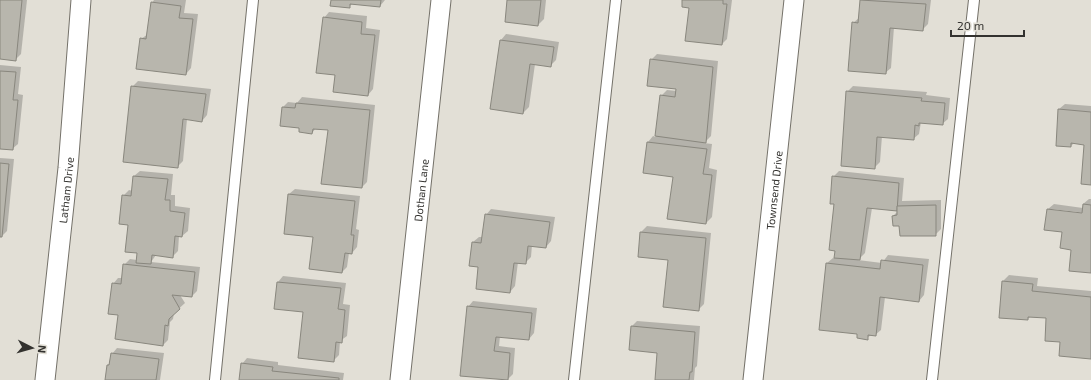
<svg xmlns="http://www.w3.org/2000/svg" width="1091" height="380" viewBox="0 0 1091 380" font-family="'Exo 2',sans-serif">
	<rect width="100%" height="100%" fill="#e2dfd6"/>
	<!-- shadow -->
	<g fill="#0003" fill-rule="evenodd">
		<polygon points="0,0 27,0 21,54 15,60 0,58"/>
		<polygon points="154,0 186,0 184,13 198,14 191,68 186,74 141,39 148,34 152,3"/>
		<polygon points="332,0 385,0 380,6 353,3 349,7"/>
		<polygon points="508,0 546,0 544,19 538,25"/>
		<polygon points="683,0 732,0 727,39 722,44"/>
		<polygon points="861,0 931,0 928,24 923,29 894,27 891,68 885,73 853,23 860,17"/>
		<polygon points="329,12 367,16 366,28 380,30 373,89 368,95 336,74 324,18"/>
		<polygon points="506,34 559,42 556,60 550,66 535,64 529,107 523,113 492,108 501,40"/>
		<polygon points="657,54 718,61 711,136 704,143 712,144 709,168 717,170 712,217 706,223 674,176 644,173 648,142 653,136 656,137 661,96 667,90 677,91 677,88 651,60"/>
		<polygon points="0,65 21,67 18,94 23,95 18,144 12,149 0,148"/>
		<polygon points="138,81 211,89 207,115 202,121 187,119 183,161 177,167 132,87"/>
		<polygon points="853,86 927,92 926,95 950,98 948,119 942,124 921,122 919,134 913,139 882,136 880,162 874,168 847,92"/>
		<polygon points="302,97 375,105 367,182 362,187 329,130 316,128 312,133 300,127 283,107 288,102 297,103"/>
		<polygon points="1065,104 1091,106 1091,184 1085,144 1074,143 1071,146 1059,109"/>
		<polygon points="0,158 14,159 7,231 2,236 0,236"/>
		<polygon points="140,171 173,174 171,195 175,195 175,206 190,208 188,231 182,236 179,236 178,251 172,257 156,255 151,262 200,267 197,291 192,296 180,295 185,303 174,313 173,319 170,322 168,340 163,345 113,284 118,278 123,278 124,265 130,259 137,260 138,252 129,224 123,196 129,190 133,191 134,176"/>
		<polygon points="839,171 904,178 902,201 941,200 941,229 935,235 900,225 893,216 898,211 872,208 865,253 858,260 882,263 888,255 929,259 924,295 919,301 885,297 881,330 875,335 871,335 867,338 858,333 827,263 833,258 835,258 833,177"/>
		<polygon points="295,189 360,196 356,229 359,230 357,247 352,253 349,253 347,267 342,272 314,236 289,194"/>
		<path d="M1089,199h2v73l-19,-23 -24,-40 6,-5 29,4v-4zM1051,209l36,4 -1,2 -35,-4z"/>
		<polygon points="491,209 555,217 551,241 546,247 532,245 531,257 525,263 518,262 515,286 510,292 479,266 473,242 479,237 483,237 486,215"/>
		<polygon points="647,226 711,233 704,304 698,310 669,259 639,256 641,232"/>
		<polygon points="1009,275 1038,278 1037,286 1091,291 1091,358 1061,341 1048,317 1031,316 1028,319 1000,317 1003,281"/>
		<polygon points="283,276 346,283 343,304 350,305 347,336 340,341 339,355 333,361 304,311 275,308 278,282"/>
		<polygon points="473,301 537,308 534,333 529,339 500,336 499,346 515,348 513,374 507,380 468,307"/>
		<polygon points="637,321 700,326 697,366 695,368 694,380 656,380 658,352 632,326"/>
		<polygon points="117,348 164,353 160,380 106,380 108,365 111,362 112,354"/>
		<polygon points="247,358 278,362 278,365 344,373 343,380 240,380 242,364"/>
	</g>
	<!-- building -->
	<g fill="#b8b6ad" stroke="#89877e">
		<polygon points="0,0 22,0 16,61 0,59"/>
		<polygon points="331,0 381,0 380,7 350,4 350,8 330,6"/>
		<polygon points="507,0 541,0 538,26 505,22"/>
		<polygon points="682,0 723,0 723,4 727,4 722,45 685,41 689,8 682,7"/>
		<polygon points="860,0 926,4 923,31 890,28 886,74 848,71 852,22 858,23"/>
		<polygon points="151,2 181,6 179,18 193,19 186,75 136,69 140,38 146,39"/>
		<polygon points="323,17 362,22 361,34 375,35 368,96 333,92 335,75 316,73"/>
		<polygon points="500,40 554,47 551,67 530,64 523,114 490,109"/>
		<polygon points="650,59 713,67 706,143 655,136 660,95 675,97 676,89 647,86"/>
		<polygon points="0,71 16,72 13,100 18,100 13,150 0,149"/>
		<polygon points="131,86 206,94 202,122 183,119 178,168 123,162"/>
		<polygon points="846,91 922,98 921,101 945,103 943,125 919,123 919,126 915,125 914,140 877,137 875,169 841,166"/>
		<polygon points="296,103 370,110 362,188 321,184 328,130 313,129 312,134 299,132 299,128 280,126 282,107 295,108"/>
		<polygon points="1058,109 1091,112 1091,185 1081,184 1084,145 1071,143 1071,147 1056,146"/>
		<polygon points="647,142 707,149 703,174 712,175 706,224 667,219 673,177 643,173"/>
		<polygon points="0,163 9,164 2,237 0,237"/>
		<polygon points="133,176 168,179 165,200 170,200 170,211 185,213 182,237 175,236 173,258 152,255 151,264 136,263 137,253 125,252 128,225 119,224 122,195 131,196"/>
		<polygon points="832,176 899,183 897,211 867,208 860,260 834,258 835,251 829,250 834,204 830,204"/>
		<polygon points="288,194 355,201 351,235 354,235 352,254 345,253 342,273 309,269 313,237 284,234"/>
		<polygon points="1083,204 1091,205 1091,273 1069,271 1071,250 1060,248 1062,232 1044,230 1047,209 1082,213"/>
		<polygon points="936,205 936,236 900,236 899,226 893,226 892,216 897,215 897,206"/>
		<polygon points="485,214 550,222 546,248 528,246 526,264 514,263 510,293 476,289 478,267 469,266 472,242 481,243"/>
		<polygon points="640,232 706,238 699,311 663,307 668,260 638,257"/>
		<polygon points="881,260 923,265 919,302 880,297 876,336 868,335 868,340 857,338 857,334 819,330 826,263 880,269"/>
		<polygon points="123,264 195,272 192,297 172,295 180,309 169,319 168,326 165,325 163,346 115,339 118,315 108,314 112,283 121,284"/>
		<polygon points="1002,281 1033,284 1032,291 1091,297 1091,359 1059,356 1060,342 1045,341 1046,318 1028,317 1028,320 999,318"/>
		<polygon points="277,282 341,288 338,309 345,310 342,343 336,342 334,362 298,358 303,312 274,309"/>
		<polygon points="467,306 532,313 529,340 496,337 494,351 510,353 508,380 460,376"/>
		<polygon points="631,326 695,332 692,372 690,372 689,380 655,380 657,353 629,350"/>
		<polygon points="111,353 159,359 156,380 105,380 107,365 109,365"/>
		<polygon points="241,363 273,367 272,371 339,378 339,380 239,380"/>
	</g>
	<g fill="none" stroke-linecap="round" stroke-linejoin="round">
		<defs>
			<g id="service">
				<polyline points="215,380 253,0"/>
				<polyline points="574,380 616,0"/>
				<polyline points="932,380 974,0"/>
			</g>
			<g id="minor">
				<path id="s1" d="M45,380l23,-212 13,-168"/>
				<path id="s2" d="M400,380l41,-380"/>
				<path id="s3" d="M753,380l41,-380"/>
			</g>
		</defs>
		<!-- service casing -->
		<use href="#service" stroke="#747169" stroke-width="12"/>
		<!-- minor casing -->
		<use href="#minor" stroke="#747169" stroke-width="21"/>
		<!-- service -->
		<use href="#service" stroke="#fff" stroke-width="10"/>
		<!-- minor -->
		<use href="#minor" stroke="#fff" stroke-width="19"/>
	</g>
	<g text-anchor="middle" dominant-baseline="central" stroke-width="4" stroke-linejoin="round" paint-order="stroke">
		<!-- street labels -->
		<g font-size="11" fill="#33322f" stroke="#e2dfd6">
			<text stroke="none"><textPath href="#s1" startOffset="191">Latham Drive</textPath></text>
			<text stroke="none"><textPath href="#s2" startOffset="191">Dothan Lane</textPath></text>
			<text stroke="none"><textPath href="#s3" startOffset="191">Townsend Drive</textPath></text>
		</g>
	</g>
	<!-- north arrow -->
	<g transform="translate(32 348) rotate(96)" stroke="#e2dfd6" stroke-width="3" paint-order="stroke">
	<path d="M0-3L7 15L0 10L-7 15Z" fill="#33322f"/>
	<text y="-6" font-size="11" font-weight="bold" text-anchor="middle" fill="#33322f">N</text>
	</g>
	<!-- scale -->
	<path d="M951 30v6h73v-6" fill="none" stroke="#33322f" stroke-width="2"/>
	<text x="957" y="30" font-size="12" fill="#33322f" stroke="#e2dfd6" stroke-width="3" paint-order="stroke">20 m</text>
</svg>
